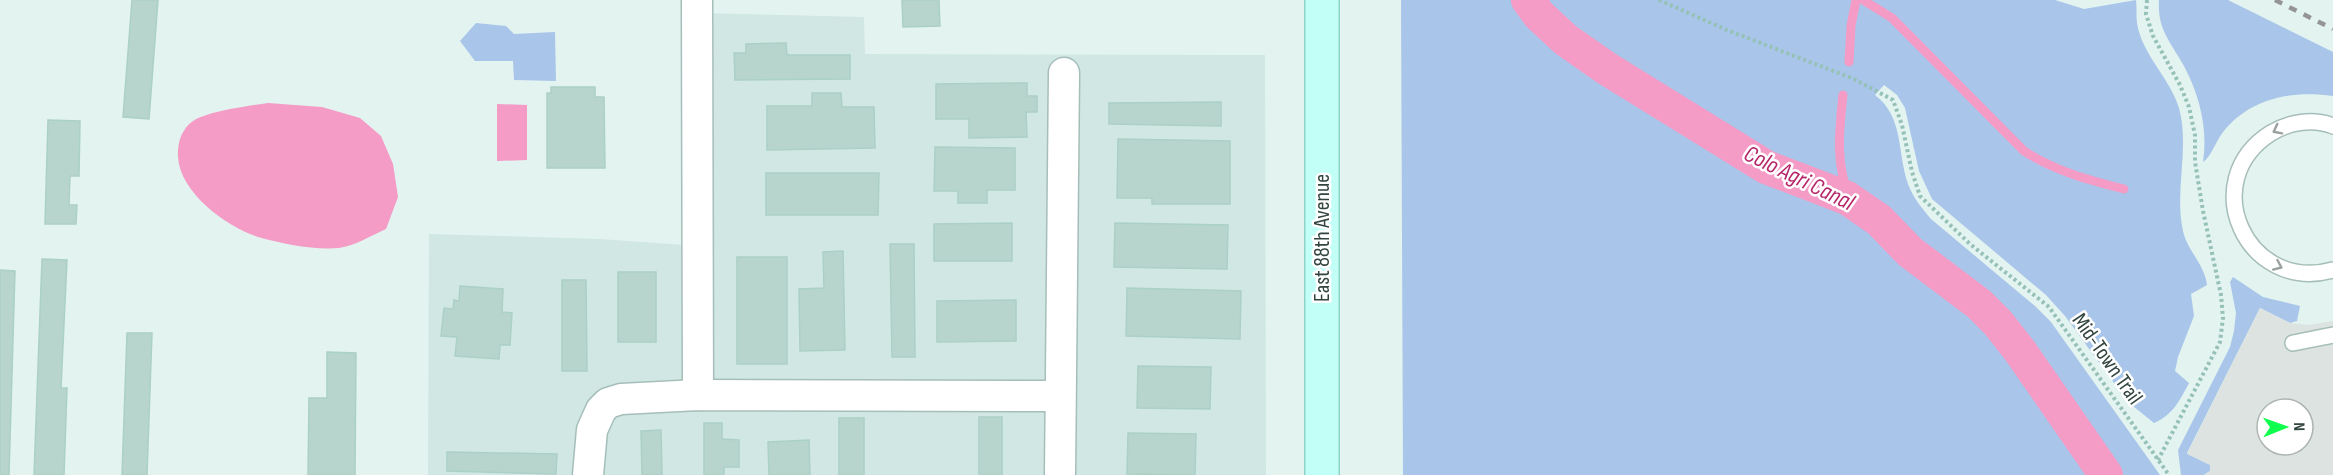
<svg xmlns="http://www.w3.org/2000/svg" width="2333" height="475" viewBox="0 0 2333 475" font-family="'Sofia Sans Condensed',sans-serif">
	<rect width="100%" height="100%" fill="#e3f3f0"/>
	<!-- residential -->
	<polygon fill="#d1e7e3" points="697,13 864,17 865,54 1265,55 1266,475 428,475 429,234 600,239 698,246"/>
	<!-- green -->
	<g fill="#a9c6ea">
		<path d="M1401,0h654l29,9 52,-9c1,7 0,15 1,23 5,32 33,55 42,85 11,41 -5,82 4,123 4,19 22,34 24,54l-16,9 3,22 -16,41 -3,14 14,12c-9,17 -16,32 -35,40l-26,-21 -63,-86 -19,-21 -114,-96 -13,-28 -14,-63 -8,-13 -13,-10 -9,10c29,22 22,57 33,89 5,14 14,24 23,35l104,87 16,16 109,153h-757z"/>
		<path d="M2159,0h69l105,52v44c-41,-6 -83,2 -110,36 -7,9 -12,25 -20,30 5,-32 -3,-65 -18,-94 -13,-25 -28,-37 -26,-68z"/>
		<polygon points="476,23 506,26 514,34 555,32 556,81 514,80 513,61 475,61 460,41"/>
		<polygon points="2233,277 2263,297 2300,306 2297,321 2290,323 2260,308 2187,453 2210,465 2210,471 2204,475 2181,475 2178,450 2230,347 2234,331 2236,313 2230,282"/>
	</g>
	<!-- parking -->
	<path fill="#dce3e1" fill-rule="evenodd" d="M2260,308l30,15 19,2 24,-4v154h-129l6,-4v-6l-23,-11zM2267,409h36v36h-36z"/>
	<!-- water -->
	<g fill="#f49bc6">
		<path d="M268,103l54,4 38,11 21,18 12,28 5,33 -12,32c-14,6 -31,17 -47,19 -26,2 -56,-4 -81,-11 -31,-10 -78,-44 -80,-80 -1,-12 3,-28 15,-36 15,-10 56,-15 75,-18z"/>
		<polygon points="497,104 527,105 527,160 497,161"/>
	</g>
	<g fill="none" stroke-linecap="round" stroke-linejoin="round">
		<!-- stream -->
		<g stroke="#f49bc6" stroke-width="9">
			<path d="M1863,0l29,18 132,133c31,20 64,29 100,38"/>
			<polyline points="1849,62 1851,26 1856,0"/>
			<path d="M1843,95c-4,37 -8,71 8,106"/>
		</g>
		<!-- canal -->
		<polyline stroke="#f49bc6" stroke-width="34" points="1528,0 1539,15 1566,40 1606,68 1766,167 1847,198 1879,220 1910,252 1979,304 1998,323 2020,351 2106,475"/>
	</g>
	<!-- building -->
	<g fill="#b8d5cd" stroke="#abd0c6" stroke-width="1.5">
		<polygon points="132,0 158,0 149,119 123,117"/>
		<polygon points="902,0 939,0 940,26 903,27"/>
		<polygon points="786,43 787,55 850,55 850,79 735,80 734,53 746,53 746,44"/>
		<polygon points="1027,83 1027,96 1037,96 1037,112 1026,112 1027,137 969,138 969,119 936,119 936,84"/>
		<polygon points="551,87 595,87 595,97 604,97 605,168 547,168 547,93 551,93"/>
		<polygon points="812,93 841,93 842,107 874,107 875,148 767,150 767,106 812,106"/>
		<polygon points="1221,102 1221,126 1109,124 1109,103"/>
		<polygon points="48,120 80,121 79,176 70,176 69,205 77,205 76,224 45,224"/>
		<polygon points="1118,139 1230,141 1230,204 1152,204 1152,198 1117,198"/>
		<polygon points="935,147 1015,148 1015,190 987,190 987,203 958,203 958,191 934,191"/>
		<polygon points="766,173 879,173 878,215 766,215"/>
		<polygon points="1012,223 1012,261 934,261 934,224"/>
		<polygon points="1115,223 1228,225 1227,269 1114,267"/>
		<polygon points="890,244 914,244 915,357 892,357"/>
		<polygon points="843,251 845,350 800,351 799,289 824,288 823,252"/>
		<rect x="737" y="257" width="50" height="107"/>
		<polygon points="42,259 67,260 61,388 67,388 64,475 34,475"/>
		<polygon points="0,270 15,271 9,475 0,475"/>
		<rect x="618" y="272" width="38" height="70"/>
		<polygon points="562,280 586,280 587,371 562,371"/>
		<polygon points="460,286 503,289 502,312 512,313 510,345 500,345 499,359 455,356 457,337 441,336 444,308 453,309 454,300 459,301"/>
		<polygon points="1127,288 1241,291 1240,339 1126,336"/>
		<polygon points="1016,300 1016,341 937,342 937,301"/>
		<polygon points="127,333 152,333 147,475 122,475"/>
		<polygon points="327,352 356,353 355,475 308,475 309,398 327,398"/>
		<polygon points="1138,366 1211,367 1210,409 1137,408"/>
		<rect x="979" y="417" width="23" height="58"/>
		<rect x="839" y="418" width="25" height="57"/>
		<polygon points="704,423 722,423 722,439 739,440 739,467 724,467 724,475 704,475"/>
		<polygon points="661,430 662,475 642,475 641,431"/>
		<polygon points="1128,433 1196,434 1195,475 1127,474"/>
		<polygon points="809,440 810,475 769,475 768,442"/>
		<polygon points="447,452 557,454 556,474 447,471"/>
	</g>
	<g fill="none" stroke-linecap="round" stroke-linejoin="round">
		<defs>
			<g id="service">
				<path d="M2333,126c-20,-8 -44,-4 -62,7 -76,48 -24,161 62,137"/>
				<polyline points="2293,343 2333,335"/>
			</g>
			<g id="minor">
				<polyline points="697,0 698,395"/>
				<polyline points="588,475 592,430 601,410 608,403 621,399 698,395 1060,396"/>
				<polyline points="1060,475 1064,73"/>
			</g>
			<polyline id="secondary" points="1322,0 1322,475"/>
		</defs>
		<!-- service casing -->
		<use href="#service" stroke="#a6beb9" stroke-width="18"/>
		<!-- minor casing -->
		<use href="#minor" stroke="#a6beb9" stroke-width="33"/>
		<!-- secondary casing -->
		<use href="#secondary" stroke="#8ed2c8" stroke-width="36"/>
		<!-- path -->
		<g stroke="#96c1b7" stroke-width="4" stroke-dasharray="3 3" stroke-linecap="butt">
			<polyline points="1659,0 1727,30 1854,79 1893,100 1902,125 1912,172 1920,196 1970,244 2049,307 2169,475"/>
			<polyline points="2147,0 2146,14 2153,36 2180,85 2189,107 2195,135 2195,162 2203,211 2221,295 2223,318 2220,342 2158,460"/>
		</g>
		<!-- service -->
		<use href="#service" stroke="#fff" stroke-width="15"/>
		<!-- minor -->
		<use href="#minor" stroke="#fff" stroke-width="30"/>
		<!-- secondary -->
		<use href="#secondary" stroke="#c1fff7" stroke-width="33"/>
		<!-- rail -->
		<polyline stroke="#949494" stroke-width="4.5" stroke-dasharray="8 8" stroke-linecap="butt" points="2275,0 2333,29"/>
	</g>
	<!-- one-way arrows -->
	<defs><path id="oneway-chevron" d="M-2-3.5L2.5 0L-2 3.5" fill="none" stroke-width="1.6" stroke-linecap="round" stroke-linejoin="round" transform="scale(1.5)"/></defs>
	<g stroke="#99a2a0">
		<use href="#oneway-chevron" transform="translate(2277 130) rotate(153)"/>
		<use href="#oneway-chevron" transform="translate(2278 266) rotate(24)"/>
	</g>
	<g text-anchor="middle" dominant-baseline="central" stroke-width="5" stroke-linejoin="round" paint-order="stroke">
		<!-- street labels -->
		<g font-size="22" fill="#334540" stroke="#fff">
			<text transform="translate(1322 238) rotate(-90)">East 88th Avenue</text>
			<text transform="translate(2107 359) rotate(55)">Mid-Town Trail</text>
		</g>
		<!-- water labels -->
		<g font-size="24" font-style="italic" fill="#b6276a" stroke="#fff">
			<text transform="translate(1799 178) rotate(26)">Colo Agri Canal</text>
		</g>
	</g>
	<!-- north arrow -->
	<g transform="translate(2285 427) rotate(89)"><circle r="28" fill="#ffffff" stroke="#adb5b3" stroke-width="1.5"/>
	<path d="M0-4.5L10 22L0 15L-10 22Z" fill="#0eff4d"/>
	<text y="-9" font-size="16" font-weight="bold" text-anchor="middle" fill="#334540">N</text>
	</g>
</svg>
